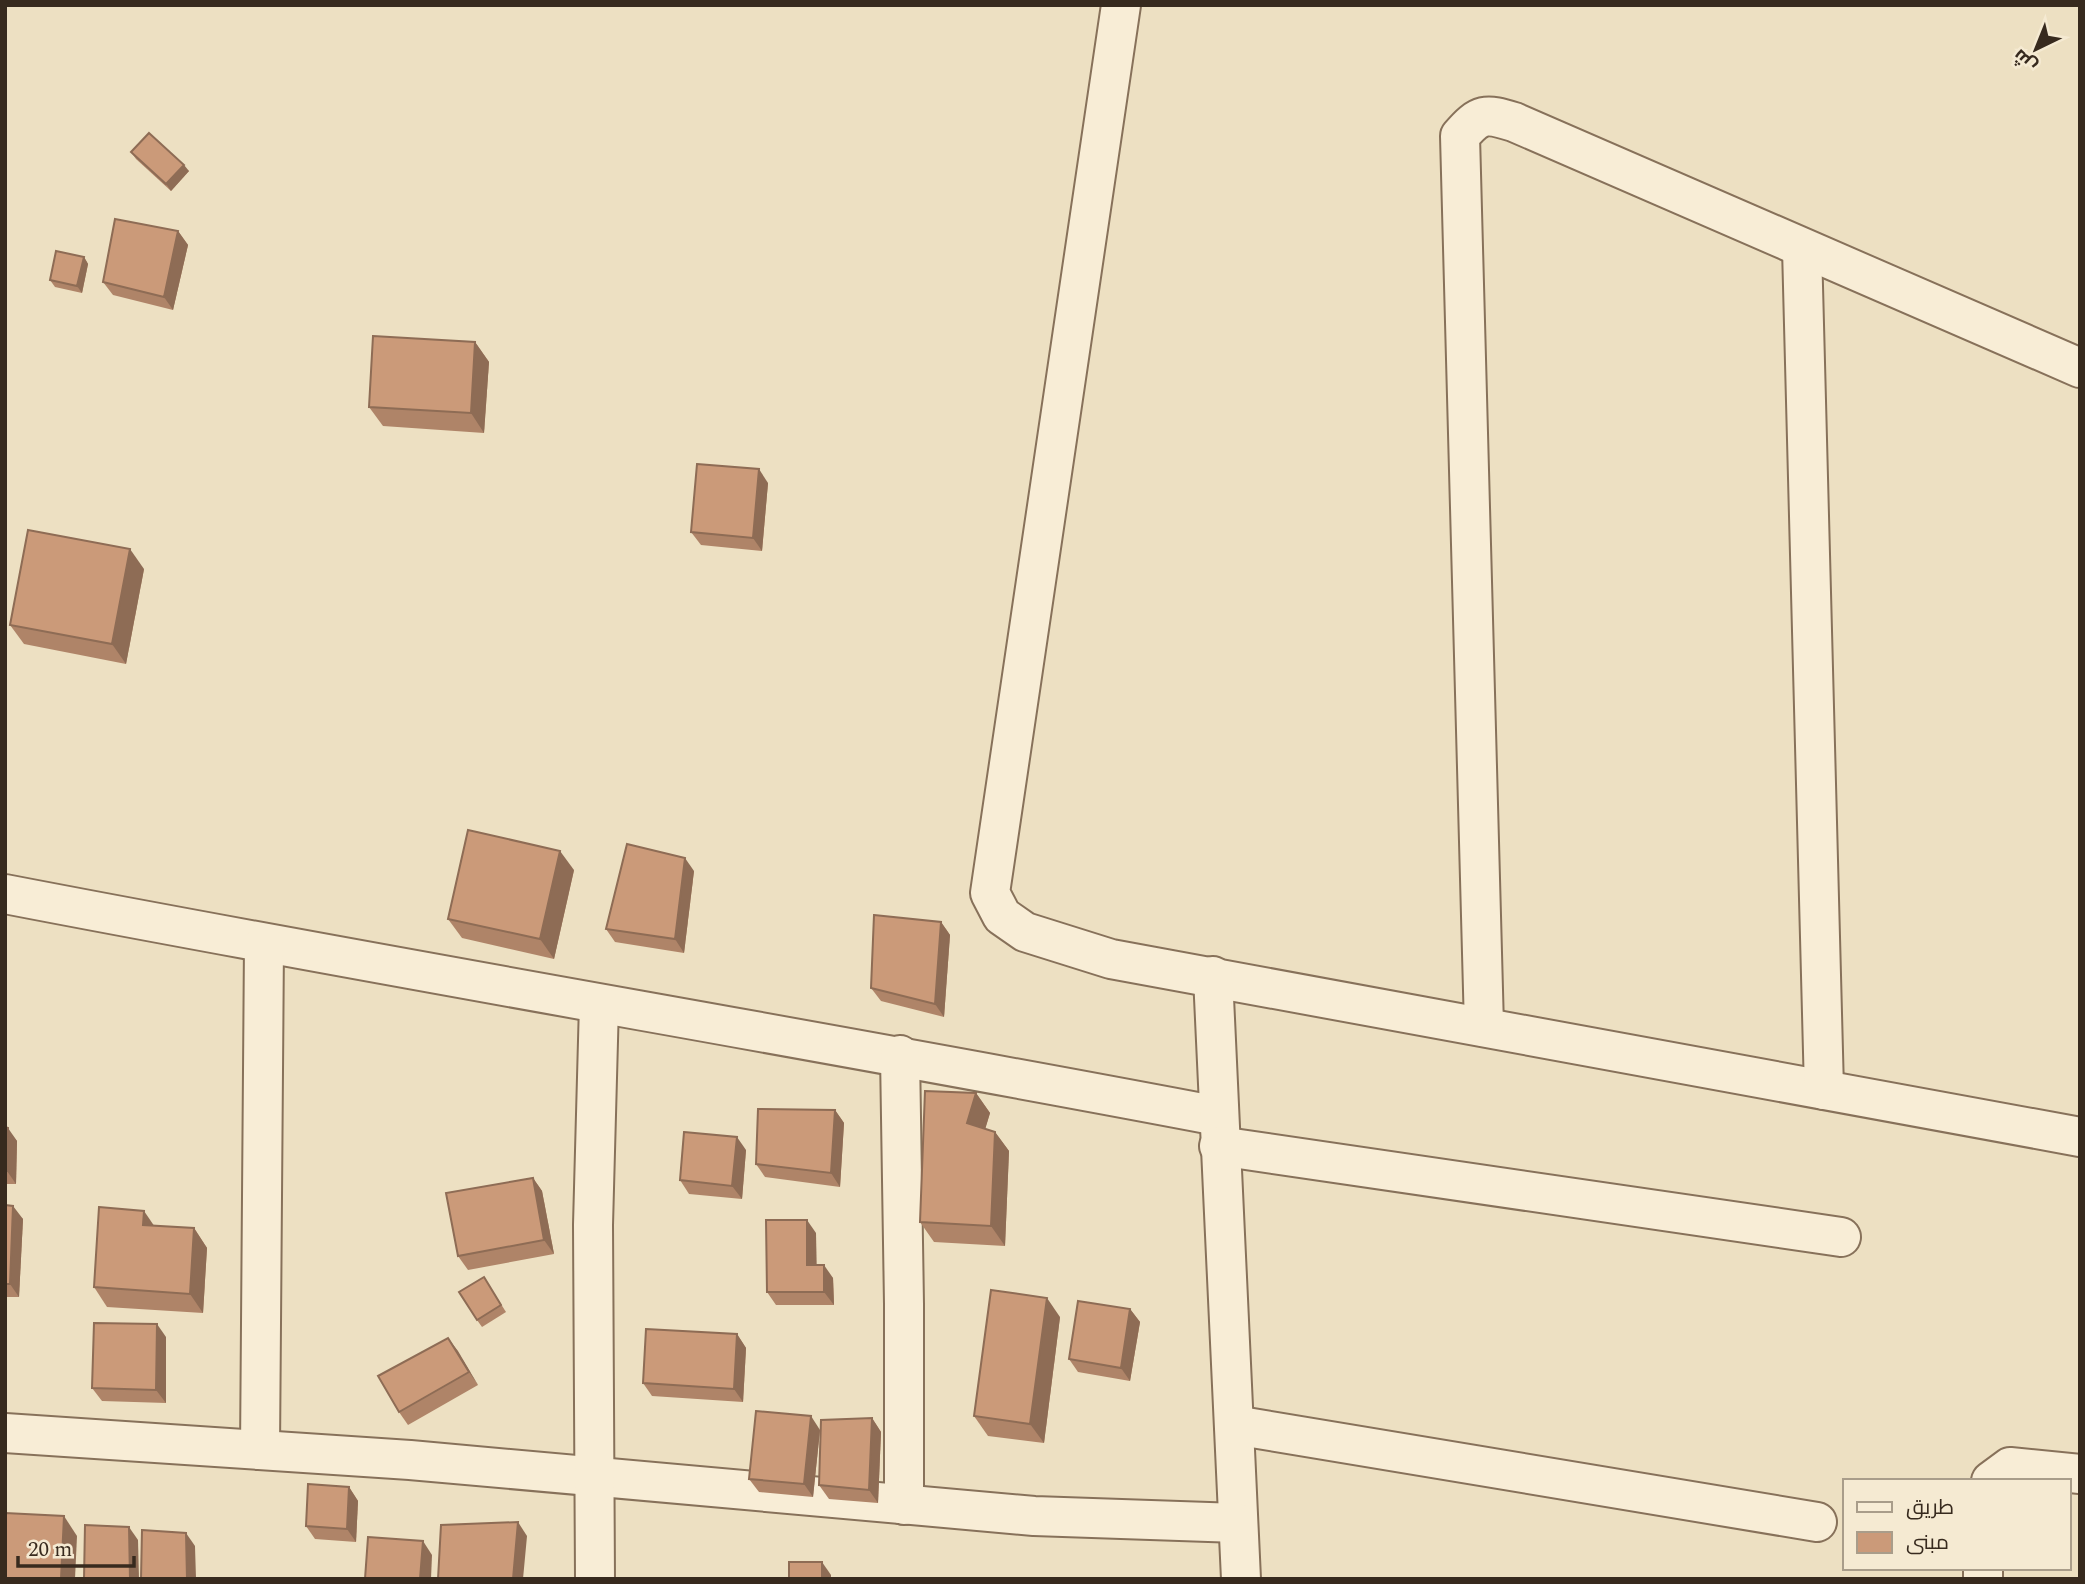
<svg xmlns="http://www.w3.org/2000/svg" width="2085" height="1584" viewBox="0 0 2085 1584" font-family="Spectral,Cairo,serif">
	<rect width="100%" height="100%" fill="#ede0c2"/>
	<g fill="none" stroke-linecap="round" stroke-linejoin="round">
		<defs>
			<g id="street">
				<polyline points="1121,5 990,893 1002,916 1025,932 1111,959 2080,1137"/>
				<polyline points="1802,248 1824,1090"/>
				<path d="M5,894c404,78 809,145 1213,222"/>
				<polyline points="1213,976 1241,1579"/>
				<path d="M1484,1027l-24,-891c20,-23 25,-23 54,-14l566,246"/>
				<polyline points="900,1055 904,1304 904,1505"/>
				<polyline points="1219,1146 1841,1237"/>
				<polyline points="1234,1425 1817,1522"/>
				<polyline points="5,1433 410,1460 1034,1516 1238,1523"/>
				<polyline points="260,1450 264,944"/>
				<polyline points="1991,1481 2010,1467 2080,1474"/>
				<polyline points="1983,1568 1983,1579"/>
				<polyline points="595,1579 593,1225 599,1004"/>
			</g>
		</defs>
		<!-- street casing -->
		<use href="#street" stroke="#87715a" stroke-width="42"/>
		<!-- street -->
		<use href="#street" stroke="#f8edd6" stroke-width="38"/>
	</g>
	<!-- wall -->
	<g fill="#af8468">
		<polygon points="131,152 189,171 171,191 136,159"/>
		<polygon points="178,231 188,245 173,310 113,295 103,282"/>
		<polygon points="84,257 88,264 82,293 55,287 50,280"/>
		<polygon points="475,342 489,362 484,433 383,426 369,407"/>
		<polygon points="768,483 762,551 701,545 691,532"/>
		<polygon points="144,569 126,664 24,644 10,625"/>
		<polygon points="574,870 554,959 462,938 448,919"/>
		<polygon points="694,871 684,953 615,942 606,929"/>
		<polygon points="941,922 950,935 944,1017 881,1001 871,988"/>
		<polygon points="976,1093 990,1113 985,1129 995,1132 1009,1151 1005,1246 934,1242 920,1222"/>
		<polygon points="835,1110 844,1123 840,1187 765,1177 756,1164"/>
		<polygon points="5,1127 17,1141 16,1184 5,1184"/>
		<polygon points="746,1150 742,1199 689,1194 680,1180"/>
		<polygon points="533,1178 542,1191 554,1254 468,1270 458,1256"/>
		<polygon points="5,1205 23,1219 19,1297 5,1297"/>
		<polygon points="154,1226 194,1228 207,1248 203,1313 107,1307 94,1287"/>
		<polygon points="816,1233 816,1265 833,1278 834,1305 776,1305 767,1292"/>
		<polygon points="488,1284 506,1312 482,1327 477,1320"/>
		<polygon points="1130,1309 1140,1322 1130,1381 1078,1372 1069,1359"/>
		<polygon points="1060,1317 1044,1443 988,1436 974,1416"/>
		<polygon points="737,1334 746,1348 743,1402 652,1396 643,1383"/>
		<polygon points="166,1337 166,1403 102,1401 92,1388"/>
		<polygon points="448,1338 478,1385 408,1425 399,1412"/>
		<polygon points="872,1418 881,1432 878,1503 829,1499 819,1485"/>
		<polygon points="820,1430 813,1497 759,1492 749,1479"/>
		<polygon points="349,1487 358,1501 356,1542 315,1539 306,1526"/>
	</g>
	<!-- shaded-wall -->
	<g fill="#8e6c55">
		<polygon points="184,165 189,171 171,191 166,184"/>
		<polygon points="178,231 188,245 173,310 164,297"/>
		<polygon points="84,257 88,264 82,293 77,286"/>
		<polygon points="475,342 489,362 484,433 471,413"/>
		<polygon points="759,469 768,483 762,551 753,538"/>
		<polygon points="130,549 144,569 126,664 112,644"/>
		<polygon points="560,851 574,870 554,959 540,939"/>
		<polygon points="685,858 694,871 684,953 675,939"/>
		<polygon points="941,922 950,935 944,1017 935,1004"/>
		<polygon points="976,1093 990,1113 981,1143 967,1123"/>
		<polygon points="835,1110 844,1123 840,1187 831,1173"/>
		<polygon points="8,1128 17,1141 16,1184 7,1171"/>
		<polygon points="995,1132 1009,1151 1005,1246 991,1226"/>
		<polygon points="737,1137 746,1150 742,1199 732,1186"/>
		<polygon points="533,1178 542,1191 554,1254 544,1240"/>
		<polygon points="13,1206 23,1219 19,1297 10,1284"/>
		<polygon points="144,1211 157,1230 143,1225"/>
		<polygon points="807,1220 816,1233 817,1279 807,1265"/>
		<polygon points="194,1228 207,1248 203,1313 190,1294"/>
		<polygon points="824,1265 833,1278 834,1305 824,1292"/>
		<polygon points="1047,1298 1060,1317 1044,1443 1030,1424"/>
		<polygon points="1130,1309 1140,1322 1130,1381 1121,1368"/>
		<polygon points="157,1324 166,1337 166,1403 156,1390"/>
		<polygon points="737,1334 746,1348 743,1402 734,1389"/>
		<polygon points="448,1338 458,1351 478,1385 469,1372"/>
		<polygon points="811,1416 820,1430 813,1497 804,1484"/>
		<polygon points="872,1418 881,1432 878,1503 869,1490"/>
		<polygon points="349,1487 358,1501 356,1542 347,1529"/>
		<polygon points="64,1516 77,1536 75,1579 61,1579"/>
		<polygon points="518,1522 527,1536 523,1579 513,1579"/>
		<polygon points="129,1527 138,1540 139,1579 130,1579"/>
		<polygon points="186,1533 195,1546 196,1579 187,1579"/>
		<polygon points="423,1541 432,1555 431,1579 420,1579"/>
		<polygon points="822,1562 831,1575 831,1579 822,1579"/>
	</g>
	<!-- building -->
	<g fill="#cb9a79" stroke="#8e6c55" stroke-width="2">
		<polygon points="149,133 184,165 166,184 131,152"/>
		<polygon points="115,219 178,231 164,297 103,282"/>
		<polygon points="56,251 84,257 77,286 50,280"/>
		<polygon points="373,336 475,342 471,413 369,407"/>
		<polygon points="697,464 759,469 753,538 691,532"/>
		<polygon points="28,530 130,549 112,644 10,625"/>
		<polygon points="468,830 560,851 540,939 448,919"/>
		<polygon points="627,844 685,858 675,939 606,929"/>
		<polygon points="874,915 941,922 935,1004 871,988"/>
		<polygon points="925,1091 976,1093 967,1123 995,1132 991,1226 920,1222"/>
		<polygon points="758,1109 835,1110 831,1173 756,1164"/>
		<polygon points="5,1127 8,1128 7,1171 5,1171"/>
		<polygon points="684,1132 737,1137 732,1186 680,1180"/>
		<polygon points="533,1178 544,1240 458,1256 446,1193"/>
		<polygon points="5,1205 13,1206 10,1284 5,1284"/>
		<polygon points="99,1207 144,1211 143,1225 194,1228 190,1294 94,1287"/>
		<polygon points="766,1220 807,1220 807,1265 824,1265 824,1292 767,1292"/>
		<polygon points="484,1277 501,1305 477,1320 459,1292"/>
		<polygon points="991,1290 1047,1298 1030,1424 974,1416"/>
		<polygon points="1078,1301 1130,1309 1121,1368 1069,1359"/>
		<polygon points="94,1323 157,1324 156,1390 92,1388"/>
		<polygon points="646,1329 737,1334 734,1389 643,1383"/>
		<polygon points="448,1338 469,1372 399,1412 378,1376"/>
		<polygon points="756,1411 811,1416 804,1484 749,1479"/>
		<polygon points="872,1418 869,1490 819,1485 821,1420"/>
		<polygon points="308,1484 349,1487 347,1529 306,1526"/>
		<polygon points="5,1513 64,1516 61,1579 5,1579"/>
		<polygon points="518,1522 513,1579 438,1579 441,1525"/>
		<polygon points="85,1525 129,1527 130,1579 84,1579"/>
		<polygon points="142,1530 186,1533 187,1579 141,1579"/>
		<polygon points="368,1537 423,1541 420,1579 365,1579"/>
		<rect x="789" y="1562" width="33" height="17"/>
	</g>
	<!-- border -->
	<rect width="2085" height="1584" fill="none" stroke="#372a1e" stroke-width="14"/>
	<!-- legend -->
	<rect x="1843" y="1479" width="228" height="91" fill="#f5ead2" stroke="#a99d8a" stroke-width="2"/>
	<rect x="1857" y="1502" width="35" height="10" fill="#f8edd6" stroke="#a99d8a" stroke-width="2"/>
	<text x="1906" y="1514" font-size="21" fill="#372a1e">طريق</text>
	<rect x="1857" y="1532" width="35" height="21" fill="#cb9a79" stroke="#a99d8a" stroke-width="2"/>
	<text x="1906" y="1549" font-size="21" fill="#372a1e">مبنى</text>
	<!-- north arrow -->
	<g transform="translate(2036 49) rotate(223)" stroke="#f5ead2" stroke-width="5" paint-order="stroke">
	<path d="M0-5L12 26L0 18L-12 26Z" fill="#372a1e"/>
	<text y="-10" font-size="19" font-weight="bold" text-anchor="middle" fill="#372a1e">ش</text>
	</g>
	<!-- scale -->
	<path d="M18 1556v10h116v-10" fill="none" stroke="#372a1e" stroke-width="3.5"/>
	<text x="28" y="1556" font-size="21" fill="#372a1e" stroke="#f5ead2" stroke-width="5" paint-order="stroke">20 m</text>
</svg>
